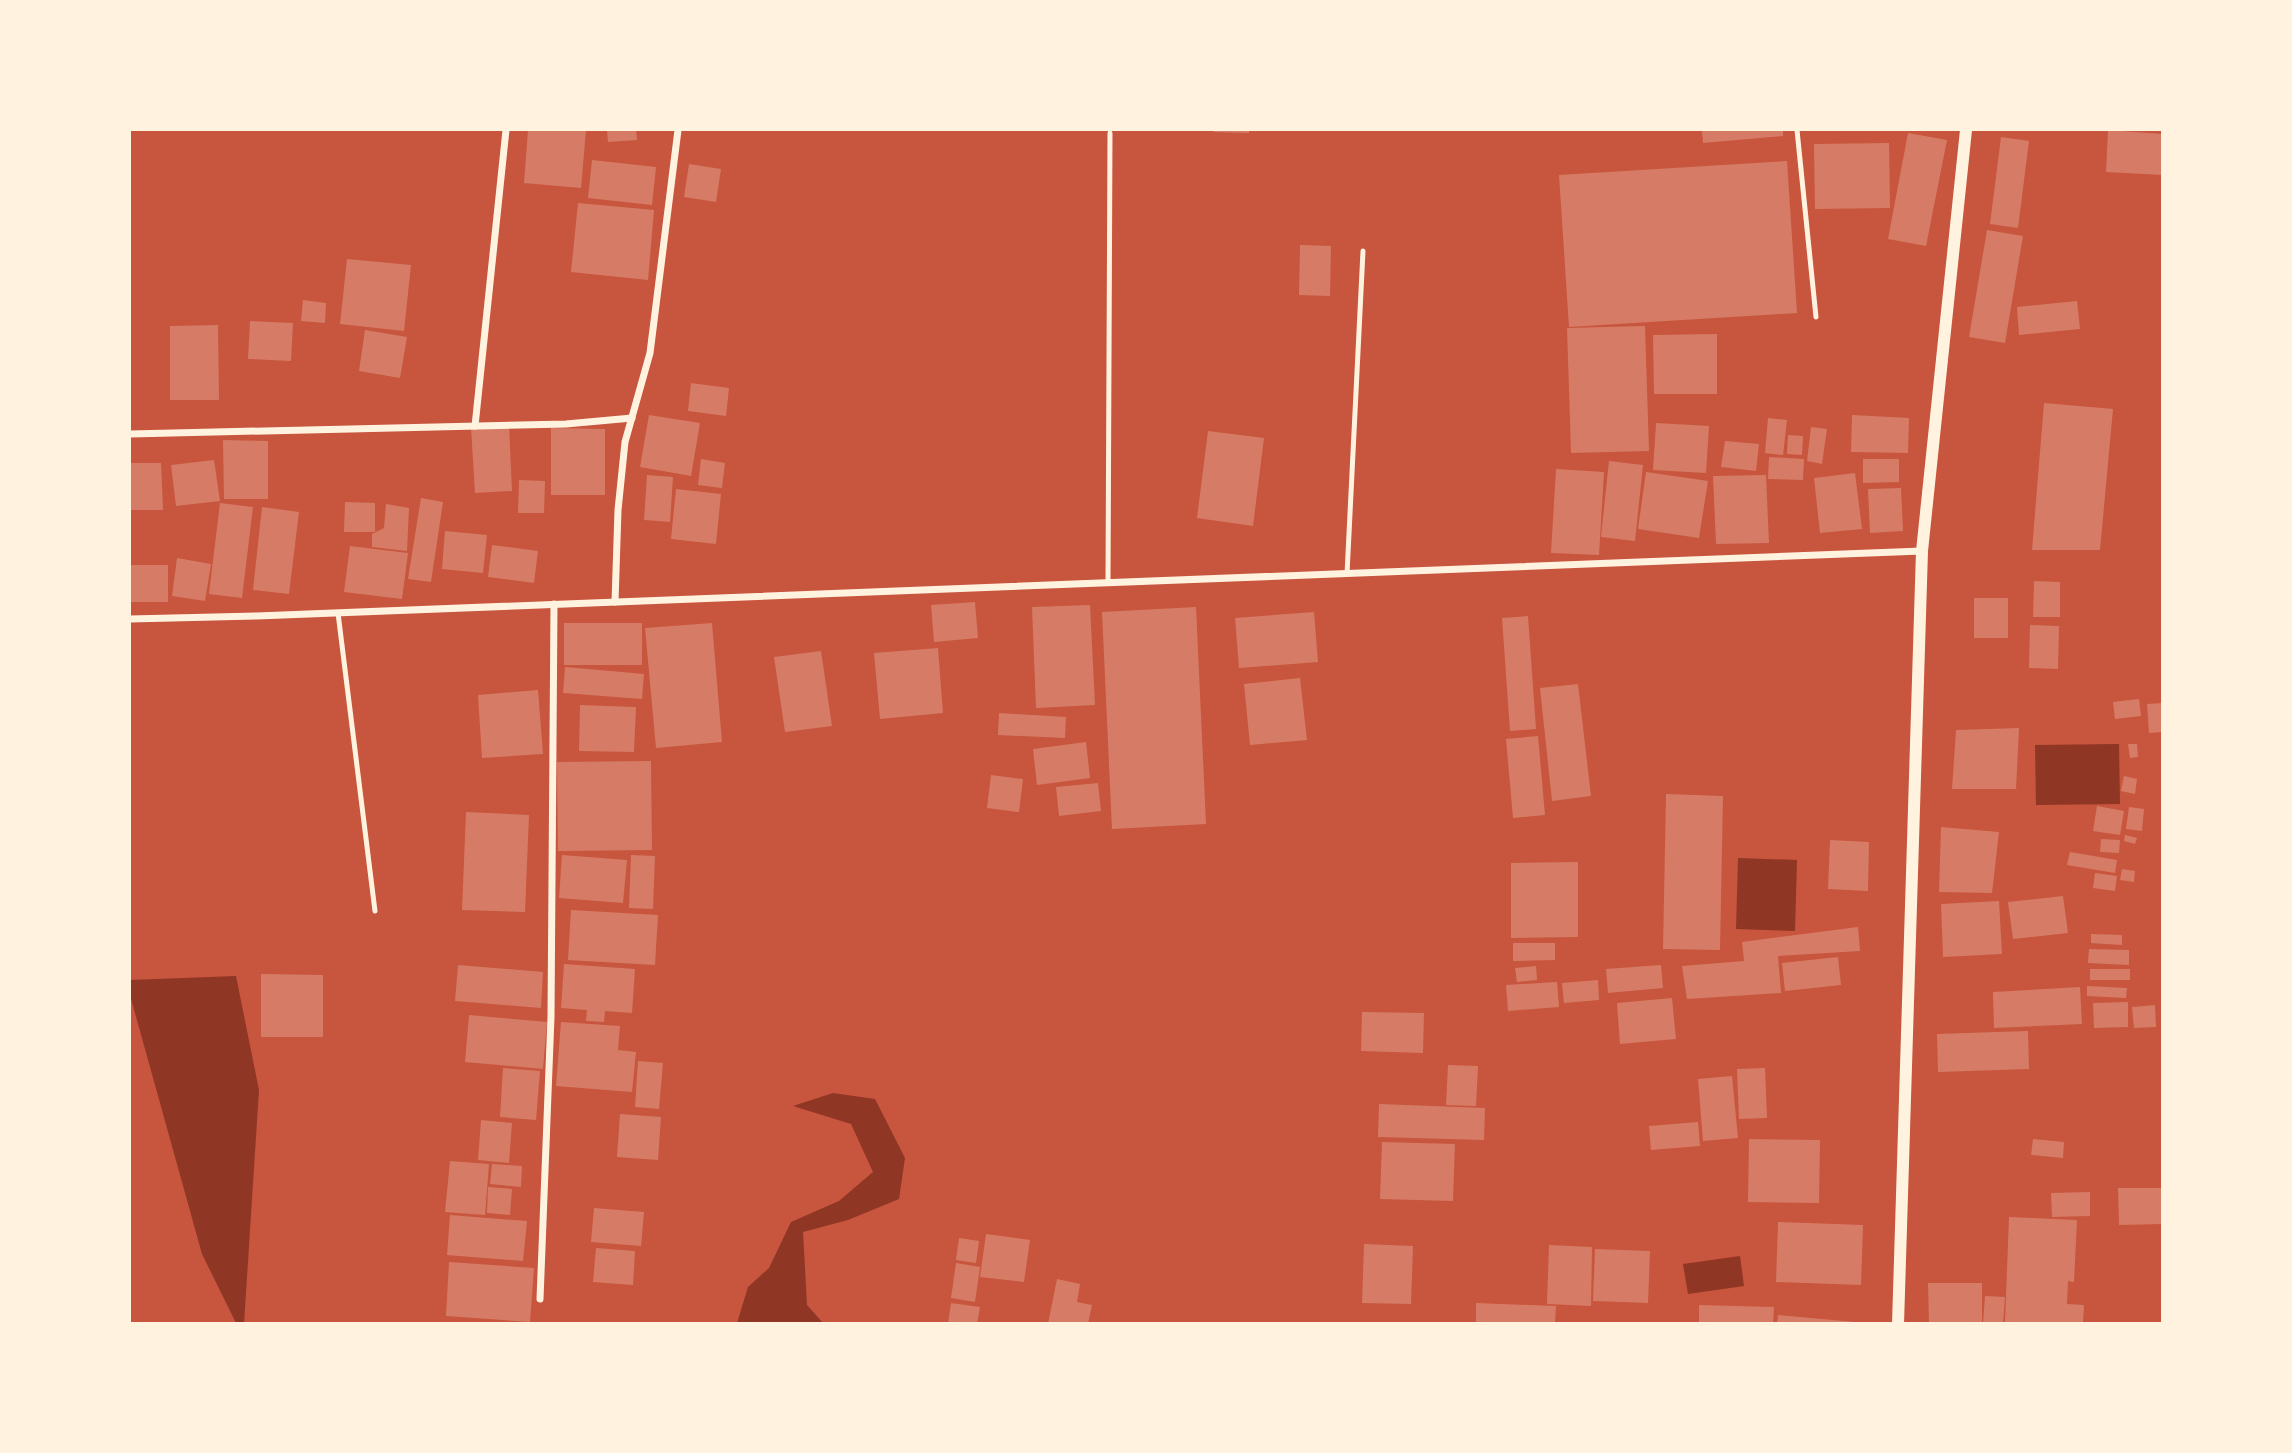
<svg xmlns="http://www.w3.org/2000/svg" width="2292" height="1453" viewBox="0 0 2292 1453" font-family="'Asap Condensed',sans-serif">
	<rect width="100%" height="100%" fill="#c8553d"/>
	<!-- water -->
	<g fill="#8f3625">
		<polygon points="2119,744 2120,804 2036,805 2035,745"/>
		<polygon points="1738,858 1797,860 1795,931 1736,929"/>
		<polygon points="236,976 259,1090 244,1324 236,1323 202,1254 130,995 130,980"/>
		<polygon points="833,1093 875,1099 905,1158 899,1199 848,1220 803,1232 807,1305 823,1323 737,1323 748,1287 769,1268 791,1222 839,1201 873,1172 851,1124 793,1106"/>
		<polygon points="1740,1256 1744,1286 1688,1294 1683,1264"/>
	</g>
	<!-- building -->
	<g fill="#d67c66">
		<polygon points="528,130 586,130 581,188 524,183"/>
		<polygon points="607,130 636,130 637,140 608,142"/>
		<polygon points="1214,130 1249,130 1249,133 1214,132"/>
		<polygon points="1702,130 1783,130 1783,136 1703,143"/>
		<polygon points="2108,130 2162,134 2162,175 2106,172"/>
		<polygon points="1908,133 1947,140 1926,246 1888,239"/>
		<polygon points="2001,137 2029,141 2018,228 1990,224"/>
		<polygon points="1889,143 1890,208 1815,209 1814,144"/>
		<polygon points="592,160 656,167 652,205 588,198"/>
		<polygon points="1787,161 1797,313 1569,327 1559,175"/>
		<polygon points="689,164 721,169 716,202 684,197"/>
		<polygon points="578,203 654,210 648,280 571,272"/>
		<polygon points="1987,230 2023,236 2005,343 1969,337"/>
		<polygon points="1300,245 1331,246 1330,296 1299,295"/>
		<polygon points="347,259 411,265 404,331 340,324"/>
		<polygon points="303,300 326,303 325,323 301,321"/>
		<polygon points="2077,301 2080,329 2019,335 2017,307"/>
		<polygon points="250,321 293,323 291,361 248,359"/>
		<polygon points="218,325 219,400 170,400 170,326"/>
		<polygon points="1645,326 1649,451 1571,453 1567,328"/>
		<polygon points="365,330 407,337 400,378 359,371"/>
		<polygon points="1717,334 1717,394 1654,394 1653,335"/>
		<polygon points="691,383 729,388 726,416 688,411"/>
		<polygon points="2044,403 2113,409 2100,550 2032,550"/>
		<polygon points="649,415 700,423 691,476 640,467"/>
		<polygon points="1852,415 1909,418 1908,453 1851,452"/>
		<polygon points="1768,418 1787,420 1783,455 1765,453"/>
		<polygon points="1656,423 1709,426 1706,473 1653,470"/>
		<polygon points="509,425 512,491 475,493 471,427"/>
		<polygon points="1811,427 1827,429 1822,464 1807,461"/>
		<polygon points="551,428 605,429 605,495 551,495"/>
		<polygon points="1208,431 1264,438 1253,526 1197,518"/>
		<polygon points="1788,435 1803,436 1802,455 1787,454"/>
		<polygon points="223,440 268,441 268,499 224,499"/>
		<polygon points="1725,441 1759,444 1756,471 1721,467"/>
		<polygon points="1769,457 1804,459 1803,480 1768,479"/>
		<polygon points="701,459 725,463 722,488 698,485"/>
		<polygon points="1863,459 1899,459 1899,482 1863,483"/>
		<polygon points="214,460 220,501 176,506 171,465"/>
		<polygon points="1609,461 1643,465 1635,541 1601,537"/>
		<polygon points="130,463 161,463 163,510 130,510"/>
		<polygon points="1556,469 1604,472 1599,555 1551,553"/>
		<polygon points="1646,472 1708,481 1699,538 1638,529"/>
		<polygon points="1855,473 1862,529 1820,533 1814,478"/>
		<polygon points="647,475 673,477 670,522 644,520"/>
		<polygon points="1766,475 1769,543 1716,544 1713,476"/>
		<polygon points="519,480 545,481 544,513 518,513"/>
		<polygon points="1901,488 1903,531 1870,533 1868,489"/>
		<polygon points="676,489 721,494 716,544 671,539"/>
		<polygon points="421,498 443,502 431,582 408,579"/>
		<polygon points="345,502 375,503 375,532 344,532"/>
		<polygon points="220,503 253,507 242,598 209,594"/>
		<polygon points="386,504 409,508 407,551 372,547 372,534 384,528"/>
		<polygon points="262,507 299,512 289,594 253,590"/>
		<polygon points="445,531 487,535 483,573 442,569"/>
		<polygon points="492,545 538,551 534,583 488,577"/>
		<polygon points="350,546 408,553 402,599 344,592"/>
		<polygon points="177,558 211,564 205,601 172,596"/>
		<rect x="130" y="565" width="38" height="37"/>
		<polygon points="2034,581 2060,582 2060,617 2033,617"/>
		<rect x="1974" y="598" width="34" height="40"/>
		<polygon points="975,602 978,638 934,642 931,605"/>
		<polygon points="1090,605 1095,705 1036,708 1032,607"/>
		<polygon points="1196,607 1206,824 1112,829 1102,612"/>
		<polygon points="1314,612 1318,662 1239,668 1235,618"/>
		<polygon points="1528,616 1536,729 1510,731 1502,618"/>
		<rect x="564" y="623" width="78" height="42"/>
		<polygon points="712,623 722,742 656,748 645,628"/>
		<polygon points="2030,625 2059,626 2058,669 2029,668"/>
		<polygon points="938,648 943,713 880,719 874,653"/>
		<polygon points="821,651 832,726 785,732 774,657"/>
		<polygon points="565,667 644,674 642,699 563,693"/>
		<polygon points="1300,678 1307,740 1250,745 1244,684"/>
		<polygon points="1578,684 1591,796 1552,801 1540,688"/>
		<polygon points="538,690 543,754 482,758 478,695"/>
		<polygon points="2139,699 2141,716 2115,719 2113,702"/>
		<polygon points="2162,703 2162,732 2149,733 2147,704"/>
		<polygon points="580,705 636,707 634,752 579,751"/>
		<polygon points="999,713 1066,717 1065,738 998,735"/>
		<polygon points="2019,728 2016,789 1952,789 1956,730"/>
		<polygon points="1538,736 1545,815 1513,818 1506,739"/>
		<polygon points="1086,742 1090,778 1037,785 1033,749"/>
		<polygon points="2128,744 2137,744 2138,757 2130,758"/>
		<polygon points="651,761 652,850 558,851 557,762"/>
		<polygon points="991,775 1023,779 1019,812 987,808"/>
		<polygon points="2124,776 2137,779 2135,794 2121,791"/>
		<polygon points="1098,783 1101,811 1059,816 1056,787"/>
		<polygon points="1666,794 1723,796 1720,950 1663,949"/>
		<polygon points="2097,806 2124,811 2120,835 2093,831"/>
		<polygon points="2129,807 2144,809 2142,831 2126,829"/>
		<polygon points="466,812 529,815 525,912 462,910"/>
		<polygon points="1941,827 1999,832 1992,893 1939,892"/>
		<polygon points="2125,835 2137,838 2135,844 2124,841"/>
		<polygon points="2101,839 2120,840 2119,853 2100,852"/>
		<polygon points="1830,840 1869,842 1868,891 1828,889"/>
		<polygon points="2070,852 2117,860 2115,873 2067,865"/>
		<polygon points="562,855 627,860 623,903 559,898"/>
		<polygon points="631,855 655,856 653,909 629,908"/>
		<polygon points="1578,862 1578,937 1511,938 1511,863"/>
		<polygon points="2122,869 2135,871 2134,882 2120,880"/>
		<polygon points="2095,873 2117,876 2115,891 2093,888"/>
		<polygon points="2063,896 2068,933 2013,939 2008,902"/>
		<polygon points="1999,901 2002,954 1943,957 1941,904"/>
		<polygon points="571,910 658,915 655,965 568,960"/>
		<polygon points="1858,927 1860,951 1778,956 1781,993 1687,999 1682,966 1744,961 1742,942"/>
		<polygon points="2091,934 2122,935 2122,945 2091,943"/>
		<polygon points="1513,943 1555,943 1555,960 1513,961"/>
		<polygon points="2089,949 2129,950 2129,965 2088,963"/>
		<polygon points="1838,957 1841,985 1785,991 1782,963"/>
		<polygon points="564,964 635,969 632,1013 605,1011 604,1022 586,1021 587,1010 561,1008"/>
		<polygon points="458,965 543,972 541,1008 455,1001"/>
		<polygon points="1661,965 1663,988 1608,993 1606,969"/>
		<polygon points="1536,966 1537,980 1517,982 1515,968"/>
		<rect x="2090" y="969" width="40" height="11"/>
		<polygon points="261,974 323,975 323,1037 261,1037"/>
		<polygon points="1598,980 1599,1000 1564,1003 1562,983"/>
		<polygon points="1557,982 1559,1007 1508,1011 1506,985"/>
		<polygon points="2087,986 2127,988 2126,998 2087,996"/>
		<polygon points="2080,987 2082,1024 1994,1028 1993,992"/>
		<polygon points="1672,998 1676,1039 1620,1044 1617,1003"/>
		<polygon points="2128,1002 2128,1027 2094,1028 2093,1003"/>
		<polygon points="2155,1005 2156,1027 2134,1028 2132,1007"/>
		<polygon points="1362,1012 1424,1013 1423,1053 1361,1051"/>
		<polygon points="469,1015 547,1022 543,1069 465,1062"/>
		<polygon points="561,1022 620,1026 618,1050 636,1052 632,1092 556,1086"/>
		<polygon points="2028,1031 2029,1069 1938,1072 1937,1034"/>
		<polygon points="638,1061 663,1063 659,1109 635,1107"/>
		<polygon points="1448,1065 1478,1066 1476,1106 1446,1105"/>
		<polygon points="503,1068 540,1071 536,1120 500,1117"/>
		<polygon points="1765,1068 1767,1118 1739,1119 1737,1069"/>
		<polygon points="1732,1076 1738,1138 1703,1141 1698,1079"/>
		<polygon points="1379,1104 1485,1108 1484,1140 1378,1137"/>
		<polygon points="620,1114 661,1117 658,1160 617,1157"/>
		<polygon points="481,1120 512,1123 509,1163 478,1160"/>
		<polygon points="1698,1122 1700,1146 1651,1150 1649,1126"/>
		<polygon points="1749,1139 1820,1140 1819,1203 1748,1202"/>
		<polygon points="2033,1139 2064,1142 2063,1158 2031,1155"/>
		<polygon points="1382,1142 1455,1144 1453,1201 1380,1199"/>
		<polygon points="450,1161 489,1164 485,1215 445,1212"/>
		<polygon points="492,1164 522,1166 521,1187 490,1184"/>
		<polygon points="488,1187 512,1189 510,1215 487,1213"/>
		<polygon points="2118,1188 2162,1188 2162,1224 2119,1225"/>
		<polygon points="2090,1192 2090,1216 2052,1217 2051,1193"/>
		<polygon points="594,1208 644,1212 641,1246 591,1242"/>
		<polygon points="450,1215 527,1221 523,1261 447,1255"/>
		<polygon points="2009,1217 2077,1220 2074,1282 2068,1281 2067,1304 2084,1305 2083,1324 2005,1323"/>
		<polygon points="1778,1222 1863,1225 1861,1285 1776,1282"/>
		<polygon points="986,1234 1030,1240 1024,1282 980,1277"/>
		<polygon points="959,1238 979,1241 976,1263 956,1260"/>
		<polygon points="1364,1244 1413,1246 1411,1304 1362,1303"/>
		<polygon points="1549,1245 1592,1247 1591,1306 1547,1304"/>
		<polygon points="596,1248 635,1251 633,1285 593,1282"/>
		<polygon points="1595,1249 1650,1251 1648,1303 1593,1301"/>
		<polygon points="449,1262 534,1268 530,1322 446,1316"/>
		<polygon points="956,1263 980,1267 975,1302 951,1298"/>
		<polygon points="1057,1279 1080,1284 1077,1302 1092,1305 1088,1324 1048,1324"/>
		<polygon points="1928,1283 1982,1283 1982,1324 1929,1324"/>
		<polygon points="1985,1296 2005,1297 2003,1324 1983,1324"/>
		<polygon points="951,1303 980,1307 977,1324 948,1324"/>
		<polygon points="1476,1303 1556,1306 1555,1324 1476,1324"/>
		<polygon points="1699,1305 1774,1307 1773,1324 1699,1324"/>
		<polygon points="1778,1315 1855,1322 1855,1324 1777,1324"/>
	</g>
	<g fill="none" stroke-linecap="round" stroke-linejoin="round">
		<!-- service -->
		<g stroke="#fff3e0" stroke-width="5">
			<polyline points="1797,130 1816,317"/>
			<polyline points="1347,574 1363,251"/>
			<polyline points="1108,583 1110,133"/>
			<polyline points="338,613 375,911"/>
		</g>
		<!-- minor -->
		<g stroke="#fff3e0" stroke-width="7">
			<polyline points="475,426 506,130"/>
			<polyline points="130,434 566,424 632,418"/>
			<polyline points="615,602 618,510 625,442 650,353 678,130"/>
			<polyline points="130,619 257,616 1922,551"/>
			<polyline points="540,1299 551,1017 554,604"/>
		</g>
		<!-- tertiary -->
		<polyline stroke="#fff3e0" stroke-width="12" points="1898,1324 1922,551 1966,130"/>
	</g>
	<!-- border -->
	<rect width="2292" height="1453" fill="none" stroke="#fff3e0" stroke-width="262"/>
</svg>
